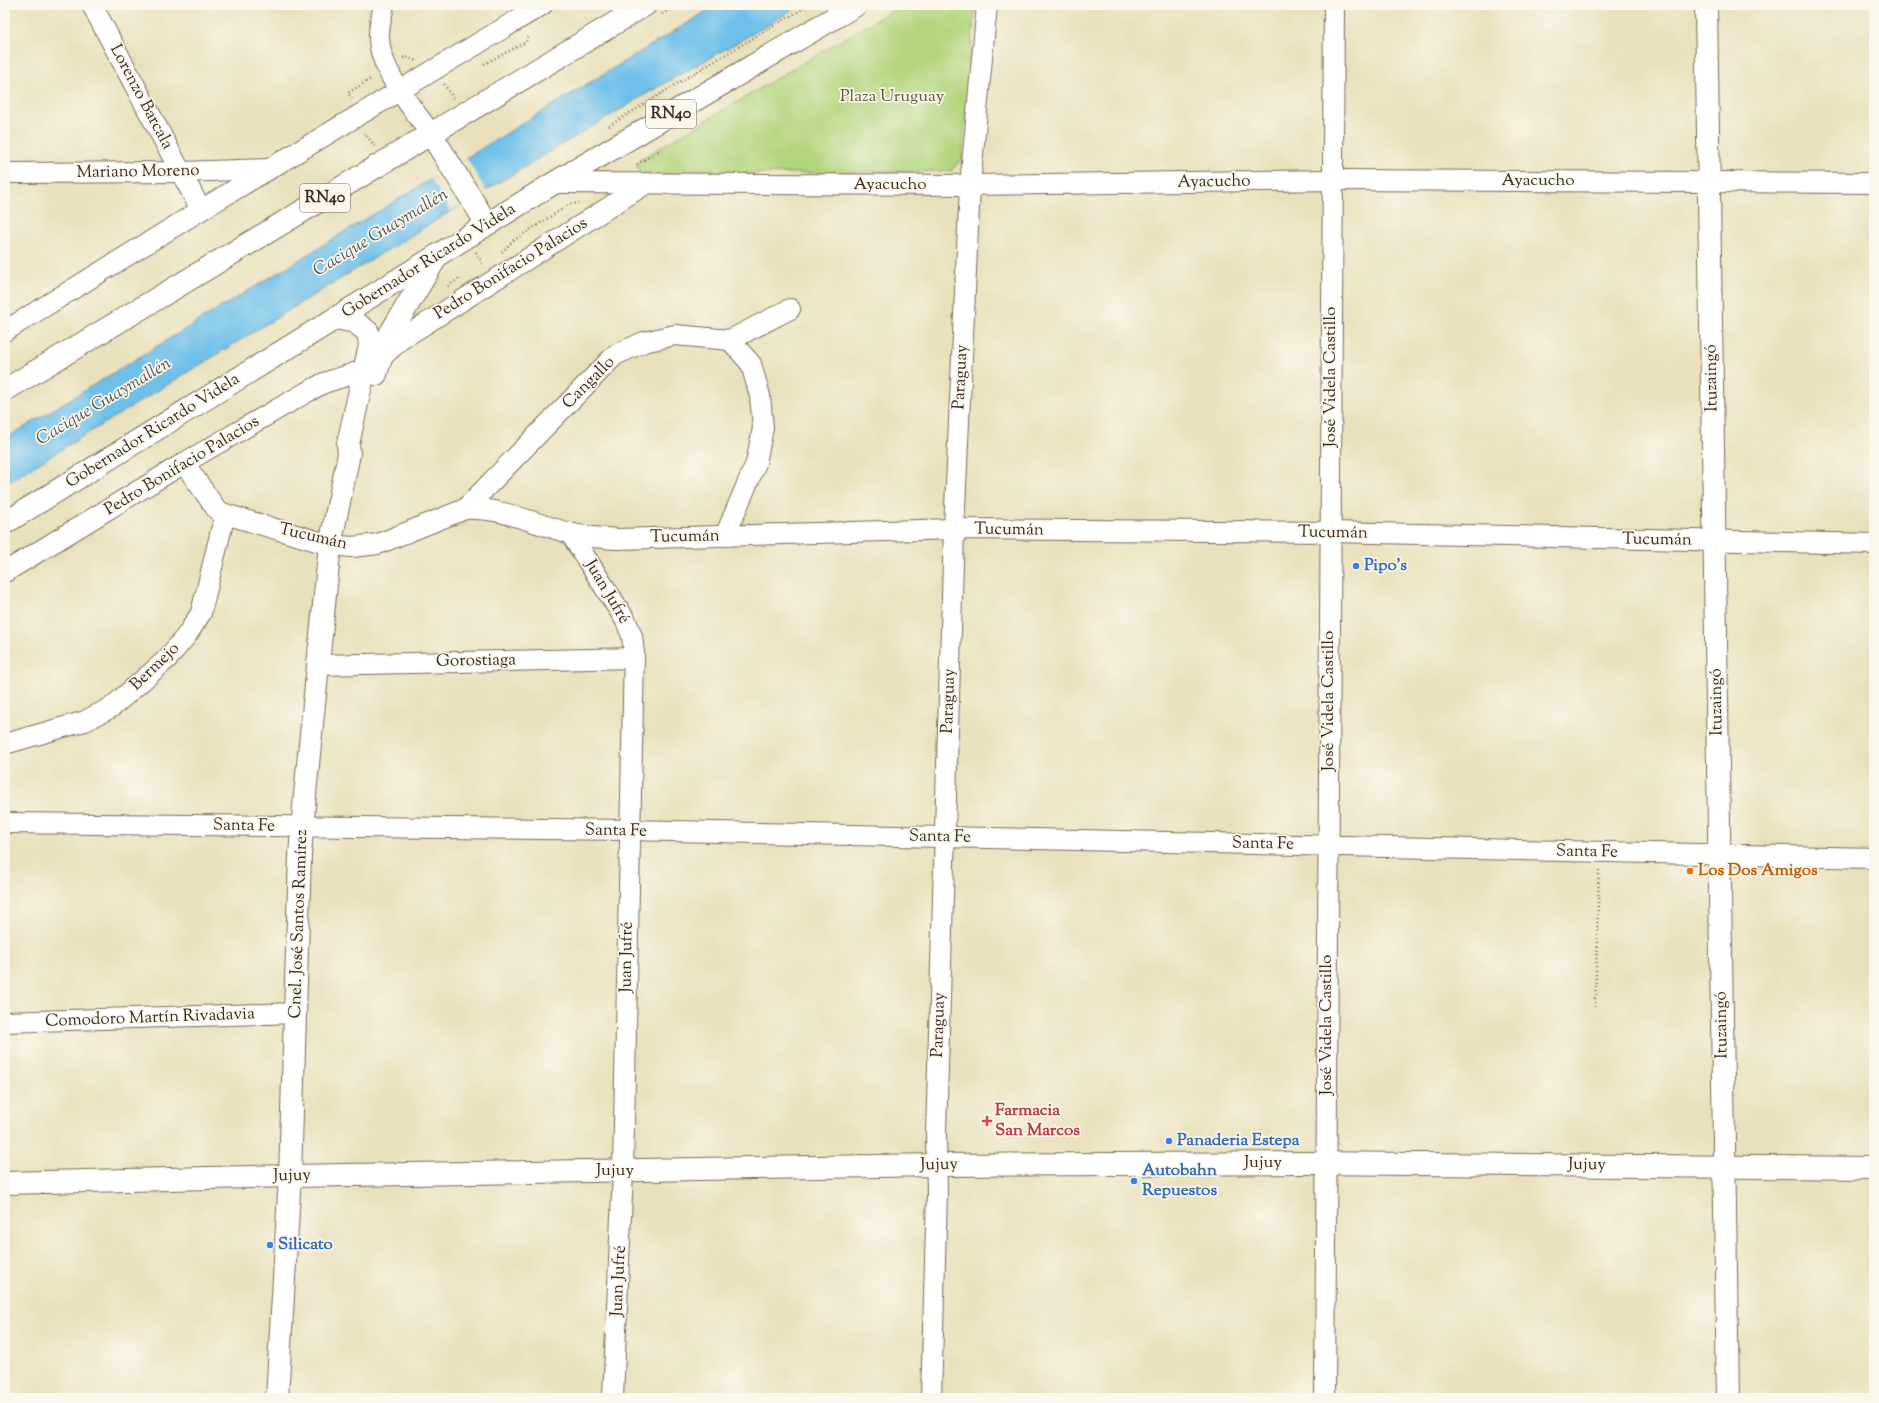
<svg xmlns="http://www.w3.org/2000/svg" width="1879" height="1403" viewBox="0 0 1879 1403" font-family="'Sorts Mill Goudy',serif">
	<rect width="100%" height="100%" fill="#fbf7ec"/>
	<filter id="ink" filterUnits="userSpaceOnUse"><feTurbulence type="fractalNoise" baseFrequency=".025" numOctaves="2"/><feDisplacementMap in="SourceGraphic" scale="8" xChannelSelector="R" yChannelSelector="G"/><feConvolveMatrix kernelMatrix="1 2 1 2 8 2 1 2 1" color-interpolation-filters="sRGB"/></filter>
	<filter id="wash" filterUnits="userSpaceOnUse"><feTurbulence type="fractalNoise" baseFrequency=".012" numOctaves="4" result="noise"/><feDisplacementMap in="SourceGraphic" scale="16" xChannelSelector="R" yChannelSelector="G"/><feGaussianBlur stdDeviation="0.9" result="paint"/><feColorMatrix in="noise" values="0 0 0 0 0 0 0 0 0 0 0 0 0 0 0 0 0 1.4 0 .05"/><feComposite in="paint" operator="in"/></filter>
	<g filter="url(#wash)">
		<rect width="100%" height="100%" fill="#e9e1bd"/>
		<!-- green -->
		<polygon fill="#b1d47c" stroke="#767f4d" points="901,5 975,5 962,159 951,171 641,175 636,166 644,157"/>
		<!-- water -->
		<polygon fill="#6ec0ea" stroke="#547584" points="717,5 799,5 770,24 658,87 430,224 5,484 5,439"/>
		<!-- pier -->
		<polygon fill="#e9e1bd" points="466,157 486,191 451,211 431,179"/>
	</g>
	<g filter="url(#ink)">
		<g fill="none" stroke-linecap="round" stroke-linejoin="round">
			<defs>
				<g id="street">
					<polyline points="92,5 201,210"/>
					<path d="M384,5c-2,10 -5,20 -5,30 -1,34 33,72 52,99"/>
					<polyline points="5,173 181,172 269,169"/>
					<polyline points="554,183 970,185 1332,180 1874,183"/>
					<polyline points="5,331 201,210 542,5"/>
					<polyline points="730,340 790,309"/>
					<polyline points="380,359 400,340 647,183"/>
					<path d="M184,463l33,47 8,4 105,31 22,2 26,-3 87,-35c36,-2 70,15 104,24 16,4 33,5 49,6l336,-10 376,3 544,12"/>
					<polyline points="465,509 615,355 644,342 675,335 730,340 751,364 760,396 763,428 756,463 725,536"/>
					<polyline points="570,533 626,621 632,636 634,653 623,1171 613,1398"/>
					<polyline points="5,572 184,463 307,392 324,383 364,370"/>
					<polyline points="318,665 634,658"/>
					<polyline points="5,744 85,721 112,707 167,659 187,635 201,613 225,514"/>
					<polyline points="5,823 629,830 1874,858"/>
					<polyline points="5,1022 296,1013"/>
					<polyline points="931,1398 937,1193 936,1133 954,529 970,185 987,5"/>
					<polyline points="1325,1398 1334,5"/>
				</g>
				<g id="secondary">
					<polyline points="1706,5 1728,1398"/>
					<polyline points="431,134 487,224"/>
					<polyline points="376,374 387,339 437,256"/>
					<polyline points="5,1183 290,1176 937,1165 1302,1163 1874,1168"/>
					<polyline points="277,1398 290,1176 300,855 305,794 330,545 349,454 348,444 370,345 368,332 355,322 336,318"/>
				</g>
				<g id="highway">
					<polyline points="5,390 645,5"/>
					<polyline points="5,523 554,183 856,5"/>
				</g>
			</defs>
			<!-- street casing -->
			<use href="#street" stroke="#786a56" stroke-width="22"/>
			<!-- secondary casing -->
			<use href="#secondary" stroke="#786a56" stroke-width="24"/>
			<!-- highway casing -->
			<use href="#highway" stroke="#786a56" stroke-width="24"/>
			<!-- path -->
			<g stroke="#786a56" stroke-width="2.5" stroke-dasharray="1 3" stroke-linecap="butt">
				<polyline points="662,14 677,5"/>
				<polyline points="403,58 408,57 416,61"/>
				<polyline points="484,64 526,42 528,35"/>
				<polyline points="444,84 453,98"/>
				<polyline points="352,99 348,93 372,78"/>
				<polyline points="609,126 691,75 809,5"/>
				<polyline points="364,133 375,146"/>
				<polyline points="637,164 662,149"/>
				<polyline points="476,252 483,265"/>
				<polyline points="502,252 514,240 570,204 579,203"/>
				<polyline points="448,286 460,278"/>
				<polyline points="1595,1007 1599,870"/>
			</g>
			<!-- street -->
			<use href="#street" stroke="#fff" stroke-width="20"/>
			<!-- secondary -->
			<use href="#secondary" stroke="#fff" stroke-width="22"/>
			<!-- highway -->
			<use href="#highway" stroke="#fff" stroke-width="22"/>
		</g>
	</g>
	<!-- markers -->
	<g fill="#3f7fe0" stroke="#fbf7ec" stroke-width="1.5">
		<circle cx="1356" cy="566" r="4"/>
		<circle cx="1169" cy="1141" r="4"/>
		<circle cx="1134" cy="1181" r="4"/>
		<circle cx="270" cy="1245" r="4"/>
	</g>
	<circle fill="#e8710a" stroke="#fbf7ec" stroke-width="1.5" cx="1690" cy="871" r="4"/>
	<path fill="#e0444e" stroke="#fbf7ec" stroke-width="1.5" d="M985 1115h4v4h4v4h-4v4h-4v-4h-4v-4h4z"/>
	<g text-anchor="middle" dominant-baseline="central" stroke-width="3.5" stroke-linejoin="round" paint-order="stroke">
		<!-- shield labels -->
		<g fill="#fbf7ec" stroke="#75685c" stroke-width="1">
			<rect x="646" y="100" width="50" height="28" rx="3"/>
			<rect x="300" y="184" width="50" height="28" rx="3"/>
		</g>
		<g font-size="16" font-weight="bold" fill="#3b2a1e">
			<text x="671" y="114">RN40</text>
			<text x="325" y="198">RN40</text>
		</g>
		<!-- street labels -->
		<g font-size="17" fill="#3b2a1e" stroke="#fbf7ec">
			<text transform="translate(141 97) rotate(62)">Lorenzo Barcala</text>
			<text transform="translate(138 172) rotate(-1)">Mariano Moreno</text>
			<text x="1538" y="181">Ayacucho</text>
			<text transform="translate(1214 182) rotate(-1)">Ayacucho</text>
			<text x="890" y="185">Ayacucho</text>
			<text transform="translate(429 261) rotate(-32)">Gobernador Ricardo Videla</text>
			<text transform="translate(511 269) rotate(-32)">Pedro Bonifacio Palacios</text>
			<text transform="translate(961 377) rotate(-87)">Paraguay</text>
			<text transform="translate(1331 377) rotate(-90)">José Videla Castillo</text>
			<text transform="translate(1712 378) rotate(-91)">Ituzaingó</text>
			<text transform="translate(589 383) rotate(-45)">Cangallo</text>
			<text transform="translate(153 431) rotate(-32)">Gobernador Ricardo Videla</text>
			<text transform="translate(182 466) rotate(-31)">Pedro Bonifacio Palacios</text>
			<text transform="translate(1009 530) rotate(1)">Tucumán</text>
			<text transform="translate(1333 533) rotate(1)">Tucumán</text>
			<text transform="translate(313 537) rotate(13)">Tucumán</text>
			<text transform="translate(685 537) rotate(-1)">Tucumán</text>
			<text transform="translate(1657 540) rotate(1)">Tucumán</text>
			<text transform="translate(607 592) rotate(59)">Juan Jufré</text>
			<text transform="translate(476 661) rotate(-1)">Gorostiaga</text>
			<text transform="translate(155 667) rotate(-44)">Bermejo</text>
			<text transform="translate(949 701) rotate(-88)">Paraguay</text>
			<text transform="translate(1329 701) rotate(-90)">José Videla Castillo</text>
			<text transform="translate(1717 702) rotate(-91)">Ituzaingó</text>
			<text transform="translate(244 826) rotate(1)">Santa Fe</text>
			<text transform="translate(616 831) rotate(1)">Santa Fe</text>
			<text transform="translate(940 837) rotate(1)">Santa Fe</text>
			<text transform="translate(1263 844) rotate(1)">Santa Fe</text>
			<text transform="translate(1587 852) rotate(1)">Santa Fe</text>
			<text transform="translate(299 924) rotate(-88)">Cnel. José Santos Ramírez</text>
			<text transform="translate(627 957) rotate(-89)">Juan Jufré</text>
			<text transform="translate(150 1018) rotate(-2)">Comodoro Martín Rivadavia</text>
			<text transform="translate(939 1025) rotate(-88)">Paraguay</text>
			<text transform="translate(1327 1025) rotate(-90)">José Videla Castillo</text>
			<text transform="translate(1722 1025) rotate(-91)">Ituzaingó</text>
			<text x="1263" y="1163">Jujuy</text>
			<text transform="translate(939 1165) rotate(-1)">Jujuy</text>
			<text transform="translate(1587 1165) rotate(1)">Jujuy</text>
			<text x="615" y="1171">Jujuy</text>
			<text transform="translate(292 1176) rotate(-1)">Jujuy</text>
			<text transform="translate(619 1281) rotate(-87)">Juan Jufré</text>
		</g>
		<!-- park labels -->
		<g font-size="17" fill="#585436" stroke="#fbf7ec">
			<text x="892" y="97">Plaza Uruguay</text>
		</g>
		<!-- shop labels -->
		<g font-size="17" font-weight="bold" fill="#366cbe" stroke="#fbf7ec" text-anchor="start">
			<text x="1364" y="566">Pipo's</text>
			<text x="1177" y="1141">Panaderia Estepa</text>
			<text x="1142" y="1171">Autobahn<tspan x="1142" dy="20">Repuestos</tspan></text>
			<text x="278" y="1245">Silicato</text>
		</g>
		<!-- food labels -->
		<g font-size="17" font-weight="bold" fill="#c56008" stroke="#fbf7ec" text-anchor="start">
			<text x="1698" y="871">Los Dos Amigos</text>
		</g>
		<!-- health labels -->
		<g font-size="17" font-weight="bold" fill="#be3a42" stroke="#fbf7ec" text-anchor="start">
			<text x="995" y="1111">Farmacia<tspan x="995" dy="20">San Marcos</tspan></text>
		</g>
		<!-- water labels -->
		<g font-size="18" font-style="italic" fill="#4a575b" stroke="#fbf7ec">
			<text transform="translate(381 233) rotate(-31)">Cacique Guaymallén</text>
			<text transform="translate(104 402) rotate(-31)">Cacique Guaymallén</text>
		</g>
	</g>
	<!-- margin -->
	<rect width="1879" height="1403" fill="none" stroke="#fbf7ec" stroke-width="20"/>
</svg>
